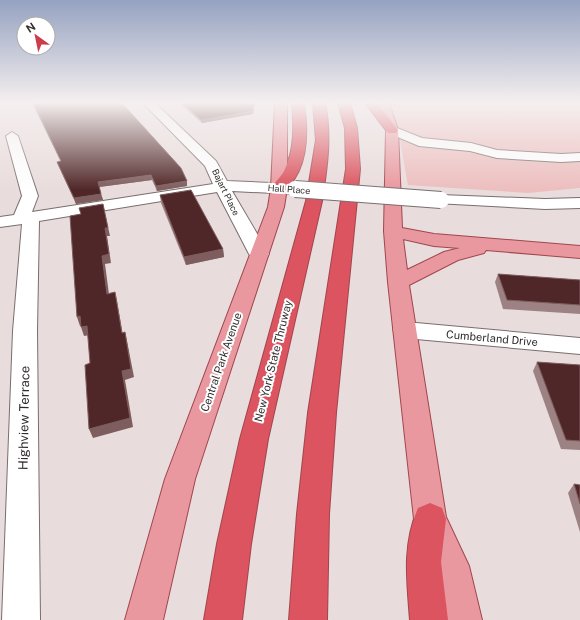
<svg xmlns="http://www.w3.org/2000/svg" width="580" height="620" viewBox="0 0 580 620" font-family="'Public Sans',sans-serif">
	<rect width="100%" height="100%" fill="#e9dcdc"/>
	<!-- green -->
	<path fill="#edbebe" d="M385,103h195v85l-52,5 -120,-8c-5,-24 -8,-64 -23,-82z"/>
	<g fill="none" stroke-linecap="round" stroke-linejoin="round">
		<defs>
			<g id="minor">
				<polygon points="143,103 155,103 216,161 227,181 295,184 301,186 303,189 301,192 295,194 232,191 269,254 266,258 259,260 252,258 249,254 217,192 39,221 37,331 40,620 2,620 13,331 22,224 0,227 0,217 14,215 22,196 6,136 12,132 18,136 38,196 32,212 213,184 205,166"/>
				<polygon points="392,126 422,138 471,143 497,150 561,154 580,153 580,161 561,162 497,158 470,151 419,146 388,133 386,130"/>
				<polygon points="441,195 545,199 580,198 580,208 545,209 435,203 433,200 435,197"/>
				<polygon points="405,322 580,338 580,354 405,338 397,335 393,330 397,325"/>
			</g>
			<g id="major">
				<polygon points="275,103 287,103 287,188 284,207 195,479 163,620 125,620 165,479 268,207 271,188"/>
				<path d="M377,103h12l9,27 4,98 32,6 146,12v12l-94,-8 -2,3 -26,7 -49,25 37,232 23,49 13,54h-38l-11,-54 -19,-47 -26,-237 -4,-51 2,-101zM403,239l31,7 26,2 -16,4 -37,18z"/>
			</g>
			<g id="highway">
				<path d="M292,103h12c4,27 5,61 -15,83 -5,6 -8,7 -16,5l-2,-3c4,-6 10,-11 13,-17 11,-21 10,-46 8,-68z"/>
				<path d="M313,103h12c7,33 2,65 -3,98l-54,238 -17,105 -9,76h-38l13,-76 23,-105 66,-238 10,-61z"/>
				<polygon points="338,103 350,103 357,128 360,169 336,413 329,514 327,620 289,620 297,514 308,413 346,169 345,128"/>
				<polygon points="365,103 377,103 398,130 396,133 388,133"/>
				<path d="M430,503l12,5 4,11 -5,43 7,58h-38c-3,-40 -8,-74 8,-112z"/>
			</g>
		</defs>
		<!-- minor casing -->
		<use href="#minor" stroke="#796e6e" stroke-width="2"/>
		<!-- major casing -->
		<use href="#major" stroke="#a0464e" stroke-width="2"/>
		<!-- highway casing -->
		<use href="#highway" stroke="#a0464e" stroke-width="2"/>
		<!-- minor -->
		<use href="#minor" fill="#fff" fill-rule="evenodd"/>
		<!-- major -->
		<use href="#major" fill="#e9989f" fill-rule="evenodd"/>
		<!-- highway -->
		<use href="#highway" fill="#db545f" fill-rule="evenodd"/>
		<defs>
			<polyline id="minor-bridge" points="295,189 441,200"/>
		</defs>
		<!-- minor-bridge casing -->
		<use href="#minor-bridge" stroke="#796e6e" stroke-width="18" stroke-linecap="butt"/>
		<!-- minor-bridge -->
		<use href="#minor-bridge" stroke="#fff" stroke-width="16"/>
	</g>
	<!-- wall -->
	<g fill="#9c8282">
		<polygon points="32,103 122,103 187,186 157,191 152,180 99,187 103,200 76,204 59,167 57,162 61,162"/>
		<polygon points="179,103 255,103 255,104 253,114 202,123"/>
		<polygon points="160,195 223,249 224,257 186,265 161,203"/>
		<polygon points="498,274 580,280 580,314 503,309 495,282"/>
		<polygon points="537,362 580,365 580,450 561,449 533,371"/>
		<polygon points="574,484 580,485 580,532 568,493"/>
	</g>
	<!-- shaded-wall -->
	<g fill="#7e5d5e">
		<polygon points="255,103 253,114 202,123 201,120"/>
		<polygon points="151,175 152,180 99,187 98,182"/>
		<polygon points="187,181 187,186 157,191 156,186"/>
		<polygon points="101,194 103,200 76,204 74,198"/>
		<polygon points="103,204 110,236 107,236 111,263 105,264 110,302 107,294 102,256"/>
		<polygon points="223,249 224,257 186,265 184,257"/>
		<polygon points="115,292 117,301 124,342 122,333"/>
		<polygon points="80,316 83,325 80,326 77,317"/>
		<polygon points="87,326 90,335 84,336 81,327"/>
		<polygon points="125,332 127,341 134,377 125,380 133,427 93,438 89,429"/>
	</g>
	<!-- building -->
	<g fill="#502728" stroke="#7e5d5e">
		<polygon points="33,103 122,103 181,168 187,181 156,186 151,175 98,182 101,194 74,198 57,162 61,161"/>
		<polygon points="182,103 254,103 253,111 201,120"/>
		<polygon points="191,190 223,249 184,257 160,195"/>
		<polygon points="103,204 108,228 105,228 109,254 102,256 107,294 115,292 122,333 125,332 131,369 122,371 130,418 89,429 85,365 90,363 87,326 81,327 80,316 77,317 70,216 81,214 79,208"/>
		<polygon points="498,274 580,280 580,305 507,300"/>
		<polygon points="537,362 580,365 580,441 566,440"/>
		<polygon points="574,484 580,485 580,504"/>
	</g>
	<!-- sky -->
	<linearGradient id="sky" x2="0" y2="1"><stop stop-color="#95a2c1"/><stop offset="0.54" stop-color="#f5efef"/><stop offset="1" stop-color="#f5efef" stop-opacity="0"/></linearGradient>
	<rect width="580" height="190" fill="url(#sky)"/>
	<g text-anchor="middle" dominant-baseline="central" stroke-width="4" stroke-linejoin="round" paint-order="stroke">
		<!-- far-street labels -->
		<g font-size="9" fill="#322d2d" stroke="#fff">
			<text transform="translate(289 189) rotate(4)">Hall Place</text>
			<text transform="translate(226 192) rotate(64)">Bajart Place</text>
		</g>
		<!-- street labels -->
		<g font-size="11" fill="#322d2d" stroke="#fff">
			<text transform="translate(492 338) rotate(5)">Cumberland Drive</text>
			<text transform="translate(273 361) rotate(-76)">New York State Thruway</text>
			<text transform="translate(221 362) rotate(-71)">Central Park Avenue</text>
		</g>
		<!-- near-street labels -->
		<g font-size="13" fill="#322d2d" stroke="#fff">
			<text transform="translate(24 418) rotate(-89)">Highview Terrace</text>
		</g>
	</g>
	<!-- north arrow -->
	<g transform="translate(36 36) rotate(327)"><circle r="19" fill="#ffffff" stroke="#adabab"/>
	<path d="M0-3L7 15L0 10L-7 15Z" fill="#cc3c4c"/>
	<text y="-6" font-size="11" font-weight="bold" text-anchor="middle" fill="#322d2d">N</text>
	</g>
</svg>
